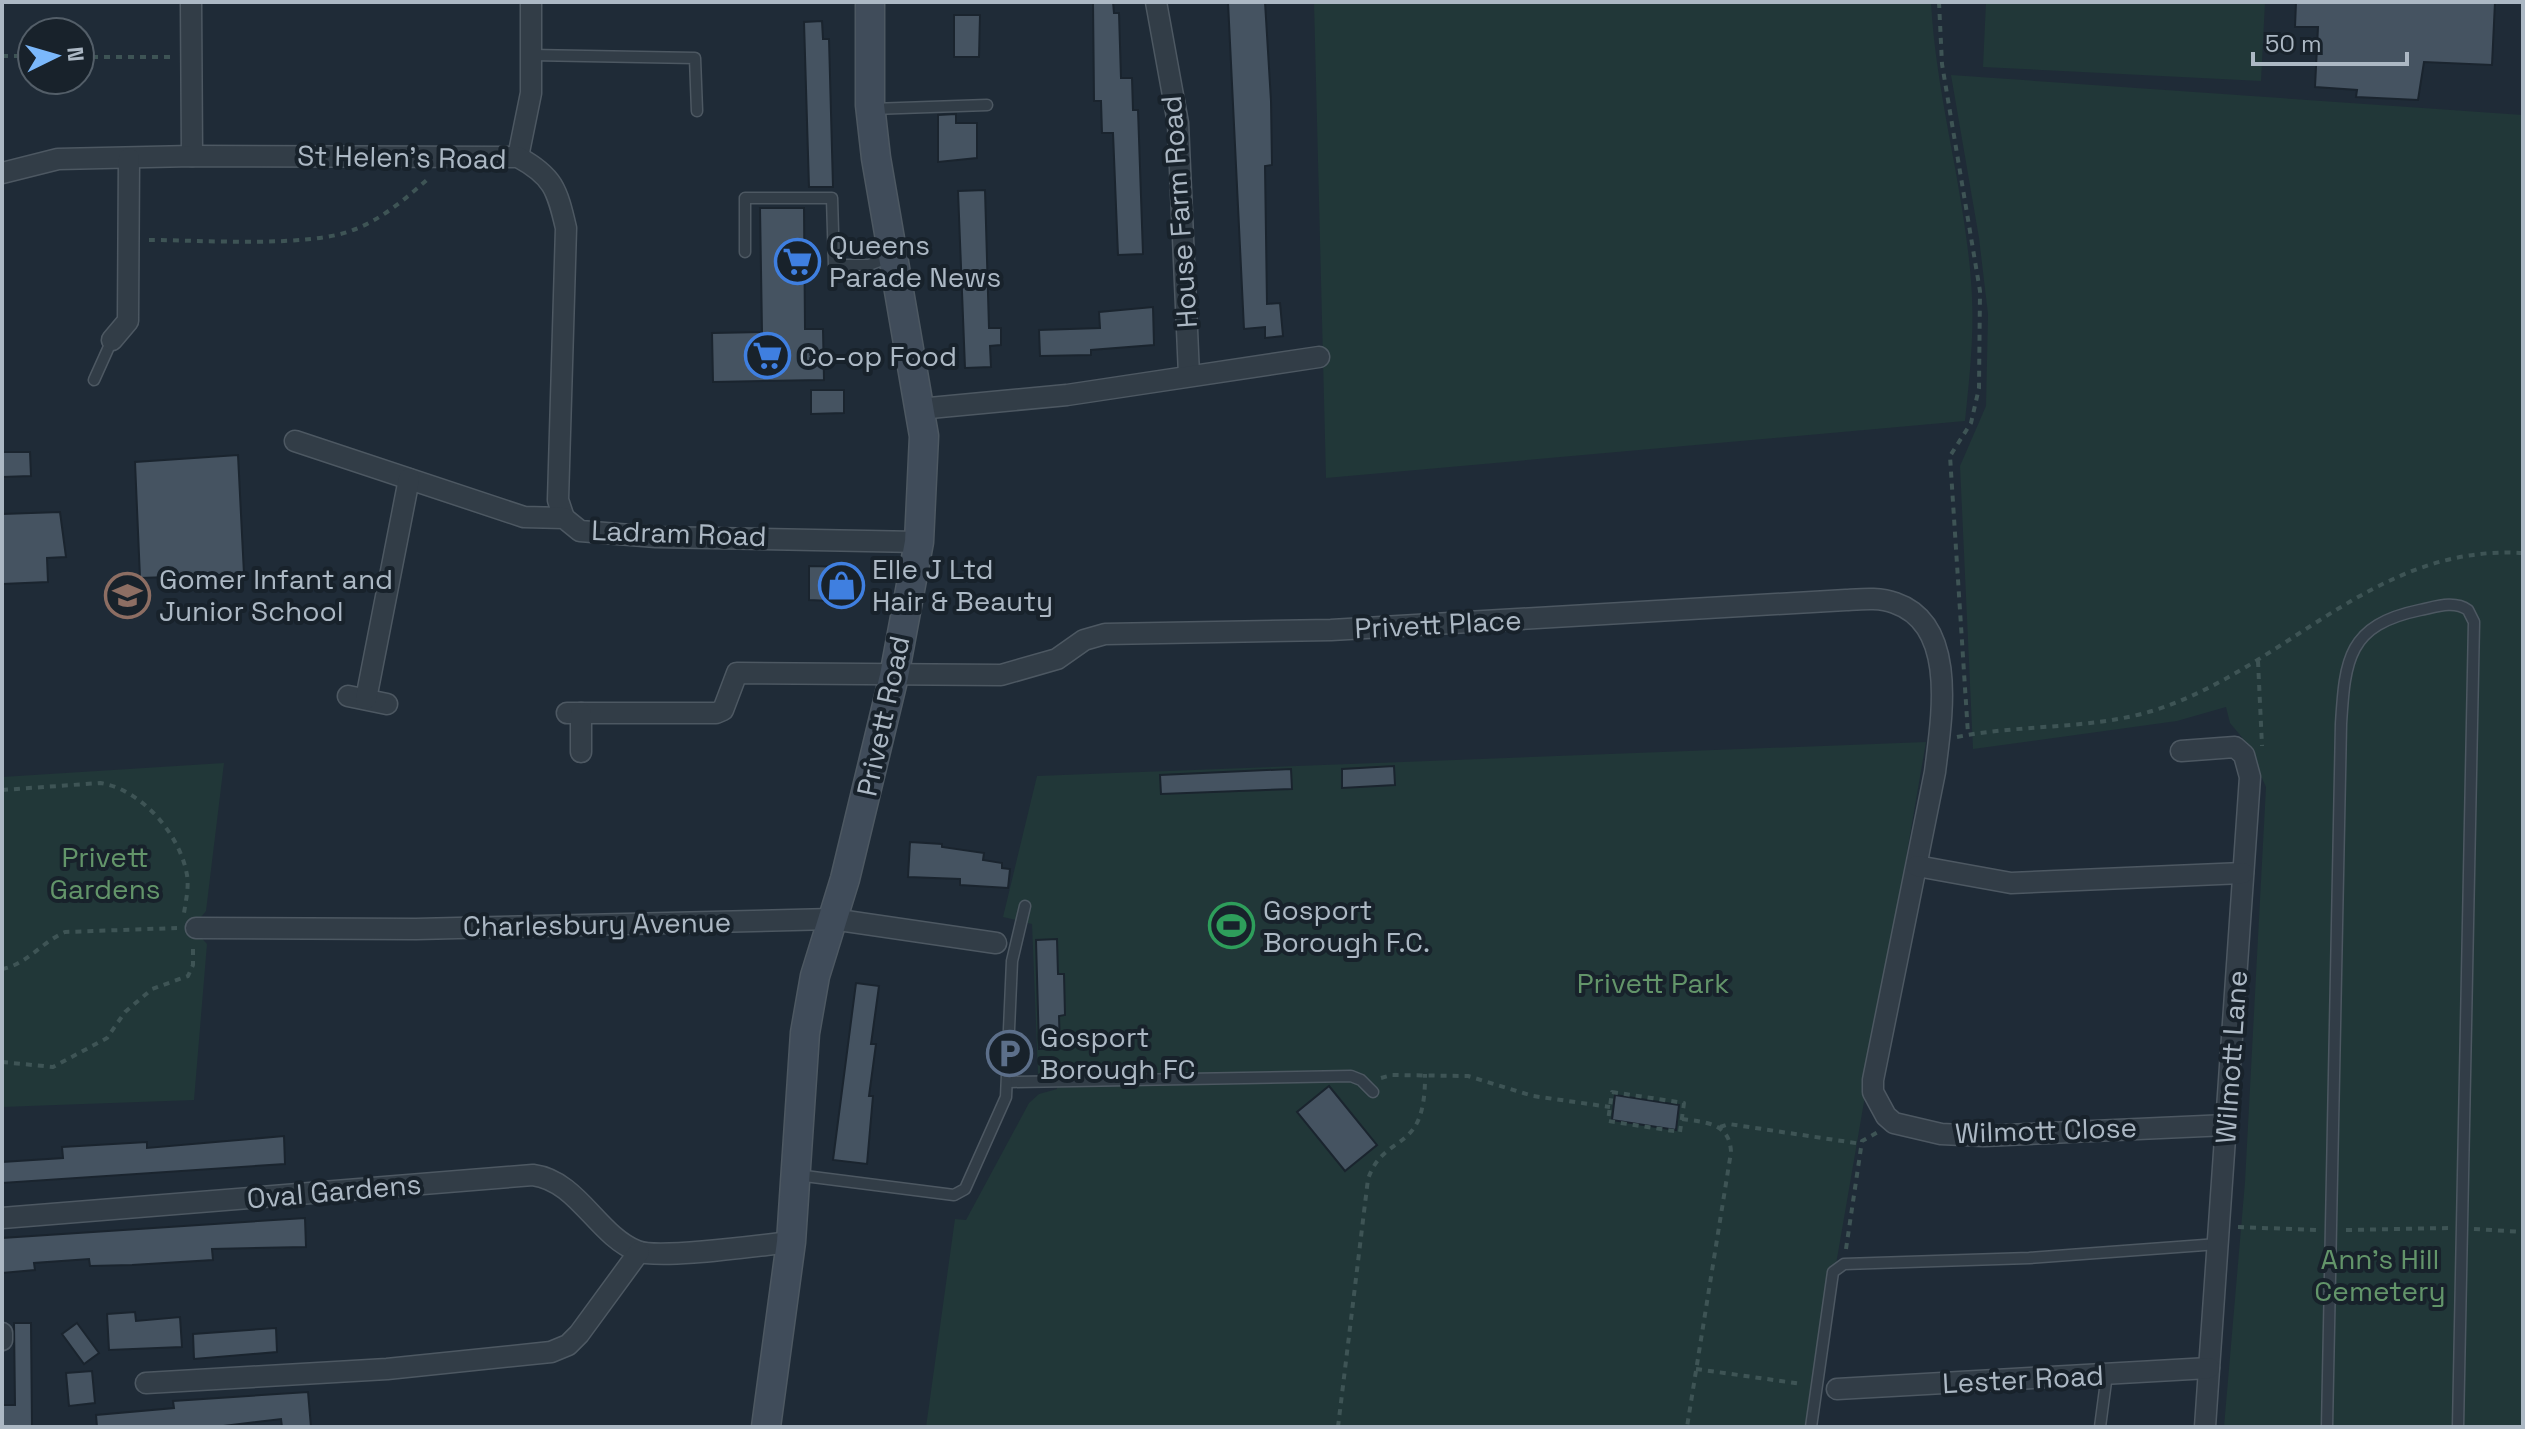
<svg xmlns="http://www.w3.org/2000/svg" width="2525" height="1429" viewBox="0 0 2525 1429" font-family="'Space Grotesk',sans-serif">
	<rect width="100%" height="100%" fill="#1f2b37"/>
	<!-- green -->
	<g fill="#213738">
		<path d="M1314,2h617c5,94 33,185 40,279 4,47 -1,93 -6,140l-639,57z"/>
		<polygon points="1986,2 2265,2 2261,81 1983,67"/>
		<polygon points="1951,75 2523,115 2523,1427 2224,1427 2245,1182 2266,787 2245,741 2230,723 2226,707 2177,721 1973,749 1960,466 1986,406 1988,314 1979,238"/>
		<polygon points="1926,742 1808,1427 926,1427 955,1219 966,1220 1029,1103 1039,1094 1057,1089 1057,1074 1038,1074 1032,924 1003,917 1037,776"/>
		<polygon points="224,763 206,911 192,928 207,944 194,1100 2,1107 2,777"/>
	</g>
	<!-- building -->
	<g fill="#455361" stroke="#1a242e" stroke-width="2">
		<polygon points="1093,2 1113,2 1114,13 1119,13 1121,78 1132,78 1133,110 1138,110 1143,254 1118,255 1113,133 1102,133 1101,101 1094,101"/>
		<polygon points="1228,2 1265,2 1271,101 1272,165 1265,166 1267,304 1280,303 1283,336 1265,338 1265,327 1244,329"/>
		<polygon points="2296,2 2495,2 2492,65 2424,62 2418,100 2356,97 2357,90 2315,87 2318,27 2295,27"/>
		<polygon points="954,15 980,15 979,57 954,57"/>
		<polygon points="822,21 823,39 829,39 833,187 809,187 804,22"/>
		<polygon points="956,114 956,123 977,123 977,158 938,162 938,115"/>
		<polygon points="985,190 989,328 1001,328 1001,345 990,346 991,367 965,368 958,191"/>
		<polygon points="760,208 804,208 805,329 823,329 824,380 713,382 712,333 762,332"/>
		<polygon points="1153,307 1154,345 1091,350 1091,355 1040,356 1039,330 1100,328 1099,312"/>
		<polygon points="811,390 844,390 844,413 811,414"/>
		<polygon points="2,452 30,452 31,476 2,477"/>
		<polygon points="238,455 244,574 193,576 193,582 168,583 168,577 140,578 135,462"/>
		<polygon points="60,512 66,557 47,558 48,582 2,584 2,514"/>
		<polygon points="809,566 852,567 851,602 809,600"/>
		<polygon points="1394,766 1395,785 1342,788 1342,769"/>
		<polygon points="1291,769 1292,789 1161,794 1160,775"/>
		<polygon points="910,842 942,844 942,847 984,853 983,860 1002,863 1002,868 1010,869 1008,888 960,885 960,879 908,877"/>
		<polygon points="1057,939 1058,974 1064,974 1065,1015 1059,1016 1060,1048 1039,1049 1036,940"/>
		<polygon points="856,983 879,986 871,1044 876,1044 869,1096 873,1096 867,1164 833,1160"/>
		<polygon points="1329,1086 1377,1145 1345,1171 1297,1112"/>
		<polygon points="1615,1095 1679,1105 1676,1130 1612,1120"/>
		<polygon points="284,1136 285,1164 2,1183 2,1162 63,1158 62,1147 147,1142 147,1148"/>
		<polygon points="305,1218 306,1247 212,1249 213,1260 132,1265 90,1266 89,1259 34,1263 35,1270 2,1273 2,1238"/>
		<polygon points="135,1312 136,1321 180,1317 182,1347 109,1350 107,1314"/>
		<polygon points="14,1323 31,1323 32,1427 2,1427 2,1405 15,1405"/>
		<polygon points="77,1323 99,1353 84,1364 62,1334"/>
		<polygon points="276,1328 277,1352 194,1359 193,1334"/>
		<polygon points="92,1371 95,1403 69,1406 66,1373"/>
		<polygon points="308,1392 311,1427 282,1427 281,1419 215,1427 97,1427 96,1415 174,1408 173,1401"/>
	</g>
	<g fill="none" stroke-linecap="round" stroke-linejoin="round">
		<defs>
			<g id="service">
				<polyline points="531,55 695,58 697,111"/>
				<polyline points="872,109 987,105"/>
				<polyline points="745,252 745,198 832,198 834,265 869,265 890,257"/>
				<polyline points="94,380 112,340"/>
				<polyline points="1009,1082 1351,1076 1361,1080 1373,1092"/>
				<polyline points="797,1175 954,1195 965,1189 1006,1097 1012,961 1025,906"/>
				<polyline points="1811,1427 1833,1272 1844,1264 2029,1258 2218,1244"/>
				<polyline points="2100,1427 2107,1374"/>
				<path d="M2327,1427l14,-703c4,-65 7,-99 79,-114 15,-3 34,-10 48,0l6,12 -16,805"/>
			</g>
			<g id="minor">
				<polyline points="191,2 192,156"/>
				<polyline points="1156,2 1178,123 1189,375"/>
				<polyline points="518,157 531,93 531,2"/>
				<path d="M2,173l56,-14 134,-3 326,1c35,19 39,32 48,71l-8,272 6,18"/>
				<polyline points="112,340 128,321 129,158"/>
				<polyline points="919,409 1067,395 1319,357"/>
				<polyline points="295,441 524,517 564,518 580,531 656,537 919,542"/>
				<polyline points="348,696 387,704"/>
				<polyline points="366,699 409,479"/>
				<path d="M567,713h149l7,-3 14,-37 264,2 56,-16 27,-19 21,-6 226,-4 515,-30c16,-1 34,-3 49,3 64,22 46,118 40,169l-62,308v12l13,24 8,7 47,11 43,2 243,-11"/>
				<polyline points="2181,751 2235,747 2244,755 2250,777 2205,1427"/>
				<polyline points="581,752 581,713"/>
				<polyline points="1917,866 2011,883 2243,873"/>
				<polyline points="196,928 416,929 832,919 996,943"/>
				<path d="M2,1218l531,-43c45,6 64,60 104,76 22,9 124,-6 154,-9"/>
				<polyline points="2,1340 2,1333"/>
				<polyline points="146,1383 387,1369 551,1352 568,1345 579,1334 639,1252"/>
				<polyline points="1837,1389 2209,1368"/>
			</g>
			<polyline id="secondary" points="766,1427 791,1242 805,1033 815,976 845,879 894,676 919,542 924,436 876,158 870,105 870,2"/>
		</defs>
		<!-- service casing -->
		<use href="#service" stroke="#4d5862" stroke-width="13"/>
		<!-- minor casing -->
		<use href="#minor" stroke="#4d5862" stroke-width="23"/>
		<!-- secondary casing -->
		<use href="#secondary" stroke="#4d5862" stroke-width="31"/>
		<!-- path -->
		<g stroke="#3e5455" stroke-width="4" stroke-dasharray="6 6" stroke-linecap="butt">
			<polyline points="1939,2 1942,64 1980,291 1979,388 1971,423 1950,456 1968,734"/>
			<polyline points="2,56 32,56"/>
			<polyline points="80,57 174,57"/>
			<path d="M149,240c52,0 159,8 204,-10 28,-10 55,-33 77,-53"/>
			<polyline points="2258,661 2262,746"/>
			<path d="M1957,737c68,-14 143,-6 210,-31 125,-46 212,-162 356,-153"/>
			<path d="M2,790l98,-7c41,6 80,51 87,92 2,12 -1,25 -3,38"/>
			<path d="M2,969c24,-4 40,-27 63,-37l112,-4"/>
			<polyline points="2,1062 53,1067 107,1038 125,1012 152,989 188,976 193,965 193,945"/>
			<polyline points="1381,1078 1392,1075 1468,1076 1533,1096 1610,1107"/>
			<polygon points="1612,1092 1684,1103 1680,1132 1608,1121"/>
			<path d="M1682,1119c23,3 48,4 49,33l-44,275"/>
			<polyline points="1720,1127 1729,1124 1862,1144"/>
			<polyline points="2238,1227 2317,1230"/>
			<polyline points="2474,1229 2523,1232"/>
			<polyline points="2346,1230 2449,1228"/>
			<polyline points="1846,1249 1862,1141 1878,1132"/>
			<polyline points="1696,1369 1802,1384"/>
			<path d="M1338,1427l30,-248c17,-49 58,-22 57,-105"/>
		</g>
		<!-- service -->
		<use href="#service" stroke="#323d47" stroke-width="10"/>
		<!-- minor -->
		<use href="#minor" stroke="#323d47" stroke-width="20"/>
		<!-- secondary -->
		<use href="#secondary" stroke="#404c5a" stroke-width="28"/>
	</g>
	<!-- icons -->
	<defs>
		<symbol id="supermarket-ring" viewBox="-11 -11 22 22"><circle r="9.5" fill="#18222b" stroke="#3f7fe0" stroke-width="1.5"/><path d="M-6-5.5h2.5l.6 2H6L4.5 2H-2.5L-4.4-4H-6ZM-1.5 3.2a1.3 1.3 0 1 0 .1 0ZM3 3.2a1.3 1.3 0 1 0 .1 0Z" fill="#3f7fe0"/></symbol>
		<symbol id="shop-ring" viewBox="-11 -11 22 22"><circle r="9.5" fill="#18222b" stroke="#3f7fe0" stroke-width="1.5"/><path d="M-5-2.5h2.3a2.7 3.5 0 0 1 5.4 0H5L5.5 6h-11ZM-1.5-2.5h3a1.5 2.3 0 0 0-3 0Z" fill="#3f7fe0"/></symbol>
		<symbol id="school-ring" viewBox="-11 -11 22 22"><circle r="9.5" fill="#18222b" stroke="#8d6e63" stroke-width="1.5"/><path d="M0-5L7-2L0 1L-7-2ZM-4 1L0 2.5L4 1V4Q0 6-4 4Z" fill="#8d6e63"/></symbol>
		<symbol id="stadium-ring" viewBox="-11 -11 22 22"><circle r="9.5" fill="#18222b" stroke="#2e9e5b" stroke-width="1.5"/><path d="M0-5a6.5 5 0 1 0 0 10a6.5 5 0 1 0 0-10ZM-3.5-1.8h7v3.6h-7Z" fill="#2e9e5b"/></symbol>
		<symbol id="parking-ring" viewBox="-11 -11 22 22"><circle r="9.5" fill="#18222b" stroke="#5c6f8a" stroke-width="1.5"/><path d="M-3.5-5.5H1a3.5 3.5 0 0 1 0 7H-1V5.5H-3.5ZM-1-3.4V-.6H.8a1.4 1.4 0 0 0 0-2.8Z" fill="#5c6f8a"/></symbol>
	</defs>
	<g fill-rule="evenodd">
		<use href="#supermarket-ring" x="772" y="236" width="51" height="51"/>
		<use href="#supermarket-ring" x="742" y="330" width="51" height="51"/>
		<use href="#shop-ring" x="816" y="560" width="51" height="51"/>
		<use href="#school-ring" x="102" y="570" width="51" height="51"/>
		<use href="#stadium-ring" x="1206" y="900" width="51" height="51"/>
		<use href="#parking-ring" x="984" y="1028" width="51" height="51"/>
	</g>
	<g text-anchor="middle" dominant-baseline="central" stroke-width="8" stroke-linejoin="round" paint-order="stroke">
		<!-- street labels -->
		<g font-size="28" fill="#acb8c4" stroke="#18222b">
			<text transform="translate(402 157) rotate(1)">St Helen's Road</text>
			<text transform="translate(1179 212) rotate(-94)">House Farm Road</text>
			<text transform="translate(679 533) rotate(2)">Ladram Road</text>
			<text transform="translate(1438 624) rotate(-3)">Privett Place</text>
			<text transform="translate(883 716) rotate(-78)">Privett Road</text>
			<text transform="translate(597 924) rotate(-1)">Charlesbury Avenue</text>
			<text transform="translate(2231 1057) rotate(-86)">Wilmott Lane</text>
			<text transform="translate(2046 1130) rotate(-2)">Wilmott Close</text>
			<text transform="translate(334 1191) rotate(-5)">Oval Gardens</text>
			<text transform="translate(2023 1379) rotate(-3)">Lester Road</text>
		</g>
		<!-- poi labels -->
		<g font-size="28" fill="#acb8c4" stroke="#18222b" text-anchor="start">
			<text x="829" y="245">Queens<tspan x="829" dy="32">Parade News</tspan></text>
			<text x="799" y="356">Co-op Food</text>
			<text x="872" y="569">Elle J Ltd<tspan x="872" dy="32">Hair &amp; Beauty</tspan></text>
			<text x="159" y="579">Gomer Infant and<tspan x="159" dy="32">Junior School</tspan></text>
			<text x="1263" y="910">Gosport<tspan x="1263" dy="32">Borough F.C.</tspan></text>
			<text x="1040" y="1037">Gosport<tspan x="1040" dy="32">Borough FC</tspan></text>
		</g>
		<!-- park labels -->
		<g font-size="28" fill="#63956a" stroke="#18222b">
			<text x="105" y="857">Privett<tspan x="105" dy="32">Gardens</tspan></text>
			<text x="1653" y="983">Privett Park</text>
			<text x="2380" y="1259">Ann's Hill<tspan x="2380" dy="32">Cemetery</tspan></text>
		</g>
	</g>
	<!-- border -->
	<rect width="2525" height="1429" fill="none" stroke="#acb8c4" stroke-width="8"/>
	<!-- north arrow -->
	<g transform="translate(56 56) rotate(85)"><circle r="38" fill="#18222b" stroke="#535e68" stroke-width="2"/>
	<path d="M0-6L14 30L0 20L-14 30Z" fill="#7bb8fb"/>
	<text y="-12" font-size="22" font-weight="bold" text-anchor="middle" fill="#acb8c4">N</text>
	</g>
	<!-- scale -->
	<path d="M2253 52v12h154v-12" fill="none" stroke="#acb8c4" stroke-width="4"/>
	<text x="2265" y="52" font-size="24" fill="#acb8c4" stroke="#18222b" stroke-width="6" paint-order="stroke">50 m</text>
</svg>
